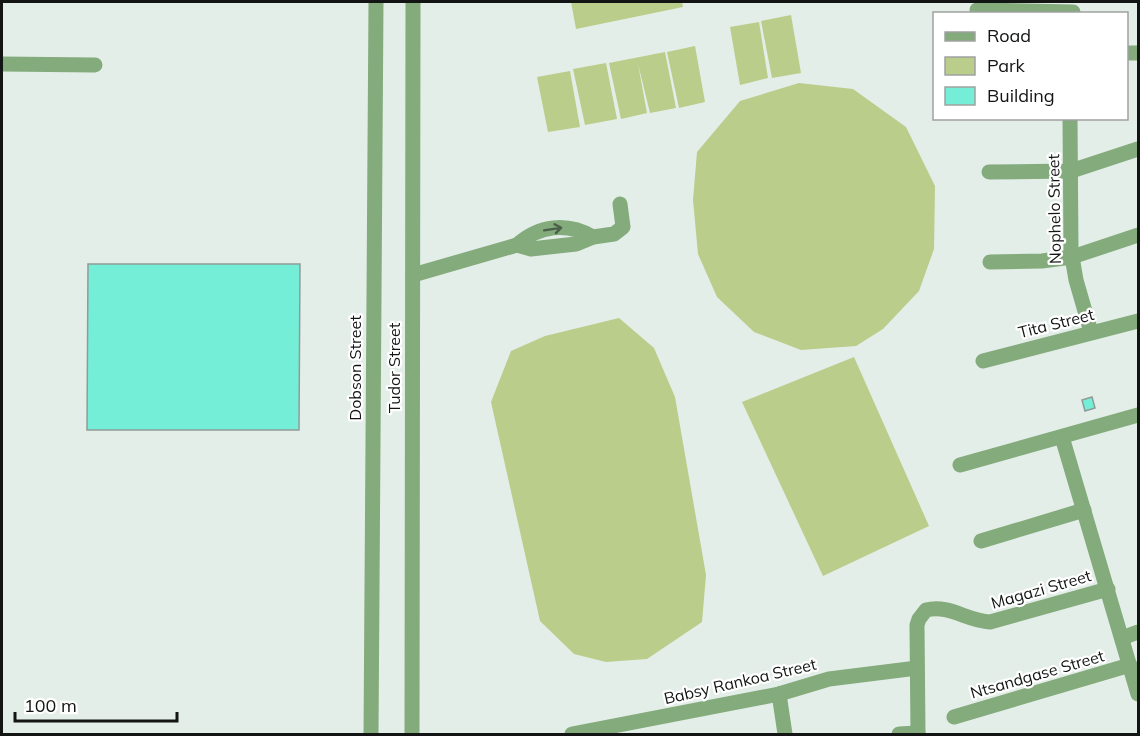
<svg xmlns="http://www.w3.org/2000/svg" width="1140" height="736" viewBox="0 0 1140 736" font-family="Mulish,sans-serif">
	<rect width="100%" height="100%" fill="#e4eee8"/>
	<!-- park -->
	<g fill="#bacd8a">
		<polygon points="571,2 682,2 683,7 576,29"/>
		<polygon points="791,15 801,73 772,78 761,21"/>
		<polygon points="759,22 768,78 740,85 730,27"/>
		<polygon points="695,46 705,102 679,108 667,52"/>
		<polygon points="665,52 676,108 650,113 638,64 647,113 621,119 609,63"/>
		<polygon points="606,63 617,119 585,125 573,69"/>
		<polygon points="570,71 580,127 548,132 537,77"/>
		<polygon points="799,83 853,89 906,127 935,186 934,249 919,291 883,329 856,346 801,350 754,332 717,297 698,254 693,200 697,152 740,101"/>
		<polygon points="619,318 654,348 675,397 706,575 702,622 647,659 606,662 574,654 540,621 491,402 511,351 545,336"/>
		<polygon points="854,357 929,526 823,576 742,402"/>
	</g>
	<!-- building -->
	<g fill="#74eed7" stroke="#909b98" stroke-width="1.5">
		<polygon points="88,264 300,264 299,430 87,430"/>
		<polygon points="1092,397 1095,408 1085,411 1082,400"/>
	</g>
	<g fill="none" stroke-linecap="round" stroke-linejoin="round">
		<!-- minor -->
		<g stroke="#83ab7c" stroke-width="15">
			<polyline points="977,10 1073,12"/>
			<polyline points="1126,53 1138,53"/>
			<polyline points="2,64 95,65"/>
			<polyline points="1070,118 1071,251 1076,280 1091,332"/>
			<polyline points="989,172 1071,171 1138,149"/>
			<polyline points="517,245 531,249 576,244 593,237 614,234 623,227 620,204"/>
			<polyline points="990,262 1042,261 1072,257 1138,235"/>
			<path d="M413,275l104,-30c22,-20 50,-23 76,-8"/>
			<polyline points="983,361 1138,321"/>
			<polyline points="1062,437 1138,694"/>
			<polyline points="960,465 1138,415"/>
			<polyline points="981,541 1084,510"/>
			<polyline points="1122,638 1138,632"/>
			<polyline points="779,694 785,734"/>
			<polyline points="954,717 1130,665"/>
			<polyline points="371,734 376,2"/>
			<polyline points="412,734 413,2"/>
			<polyline points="572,734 779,694 829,679 917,668"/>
			<polyline points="899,734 918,733"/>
			<path d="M918,734l-1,-109 2,-6 7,-9c23,-6 41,11 64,12l118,-33"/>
		</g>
	</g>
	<!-- one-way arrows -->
	<defs><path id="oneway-shaft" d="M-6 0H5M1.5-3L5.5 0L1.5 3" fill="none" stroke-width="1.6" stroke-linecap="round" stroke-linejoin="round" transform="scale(1.5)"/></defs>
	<use stroke="#4a6048" href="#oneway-shaft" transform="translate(553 229) rotate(-9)"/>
	<g text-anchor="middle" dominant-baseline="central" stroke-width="4.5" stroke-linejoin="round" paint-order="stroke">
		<!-- street labels -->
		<g font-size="16" fill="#121513" stroke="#fff">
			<text transform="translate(1054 209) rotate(-91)">Nophelo Street</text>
			<text transform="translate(1056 323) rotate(-14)">Tita Street</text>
			<text transform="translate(355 368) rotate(-90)">Dobson Street</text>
			<text transform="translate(394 368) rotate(-90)">Tudor Street</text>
			<text transform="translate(1041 589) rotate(-16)">Magazi Street</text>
			<text transform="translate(1037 674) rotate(-16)">Ntsandgase Street</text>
			<text transform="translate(740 681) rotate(-13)">Babsy Rankoa Street</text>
		</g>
	</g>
	<!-- border -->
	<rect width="1140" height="736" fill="none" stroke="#121513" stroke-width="6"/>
	<!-- legend -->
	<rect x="933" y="12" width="195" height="108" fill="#ffffff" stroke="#a0a1a1" stroke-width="1.5"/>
	<rect x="945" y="32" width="30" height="9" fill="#83ab7c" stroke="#a0a1a1" stroke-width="1.5"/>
	<text x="987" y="42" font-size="18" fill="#121513">Road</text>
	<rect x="945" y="57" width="30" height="18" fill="#bacd8a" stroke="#a0a1a1" stroke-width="1.5"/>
	<text x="987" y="72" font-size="18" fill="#121513">Park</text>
	<rect x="945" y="87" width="30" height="18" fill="#74eed7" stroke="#a0a1a1" stroke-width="1.5"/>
	<text x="987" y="102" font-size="18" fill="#121513">Building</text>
	<!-- scale -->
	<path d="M15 712v9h162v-9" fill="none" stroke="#121513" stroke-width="3"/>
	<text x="24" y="712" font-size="18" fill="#121513" stroke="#ffffff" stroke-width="4.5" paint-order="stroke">100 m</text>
</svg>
